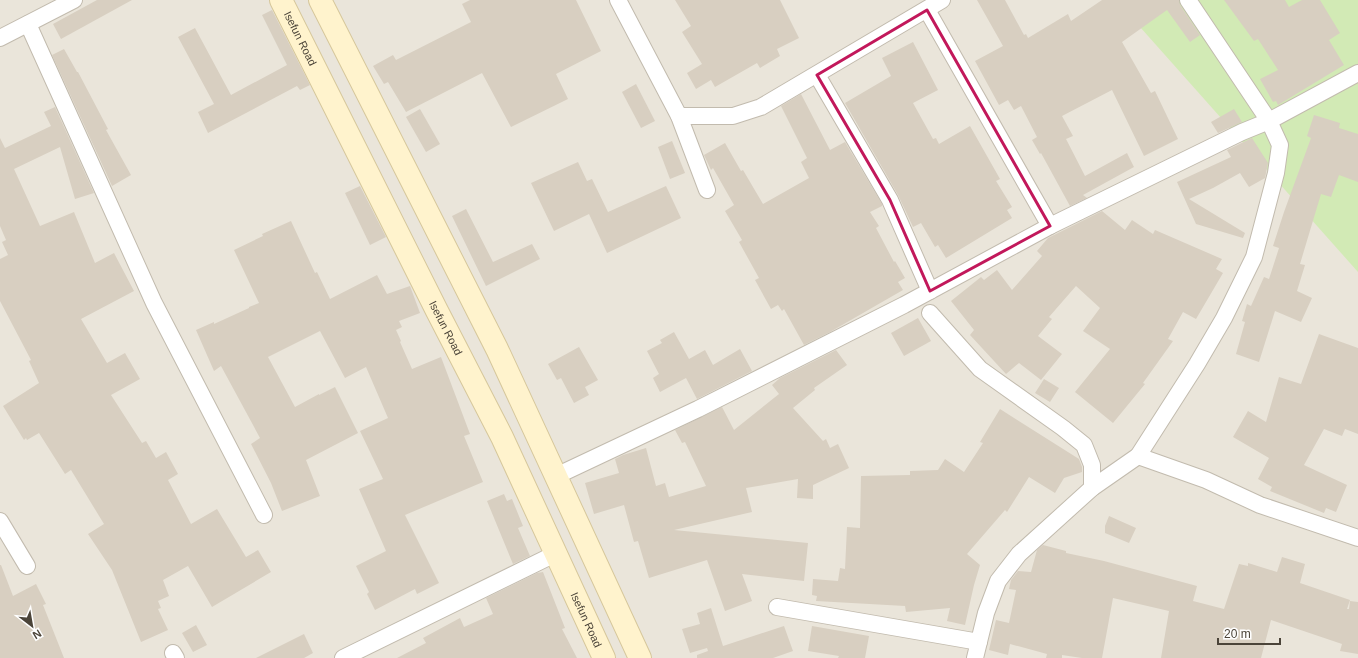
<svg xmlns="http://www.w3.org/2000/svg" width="1358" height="658" viewBox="0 0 1358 658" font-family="Arial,sans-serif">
	<rect width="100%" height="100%" fill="#f6f3ec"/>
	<!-- residential -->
	<rect fill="#eae5da" x="0" y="0" width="1358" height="658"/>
	<!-- green -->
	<polygon fill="#d2eab5" points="1116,0 1358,0 1358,272"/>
	<!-- building -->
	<g fill="#d8cfc1">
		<polygon points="97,0 132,0 61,39 53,24"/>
		<polygon points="470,0 576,0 601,51 556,74 568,99 511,127 482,73 406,112 388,82 384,84 373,66 393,55 396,60 471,22 462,4"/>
		<polygon points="675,0 780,0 799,38 777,49 780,56 760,68 757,63 715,87 711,80 696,89 687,73 702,64 682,32 691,26"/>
		<polygon points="977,0 1005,0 1024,35 1026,34 1028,38 1068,14 1071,21 1102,0 1179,0 1180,5 1200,35 1190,42 1167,10 1122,42 1151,93 1155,91 1178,139 1144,156 1112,90 1062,116 1073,136 1066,139 1085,176 1127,153 1134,167 1083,195 1087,198 1070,206 1041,153 1040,154 1032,140 1037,137 1021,106 1014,110 1008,100 999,105 975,61 1003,46"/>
		<polygon points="1224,0 1285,0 1289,7 1302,0 1320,0 1340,33 1329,40 1344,65 1278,105 1276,101 1273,102 1260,79 1278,70 1258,39 1254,41"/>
		<polygon points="272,10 310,85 300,90 297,86 208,133 198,112 214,104 178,37 195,28 231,95 287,65 262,15"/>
		<polygon points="913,42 938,90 913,103 933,139 936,138 939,144 970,126 1000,179 996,181 1012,207 1007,210 1012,218 946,258 938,245 935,247 921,223 913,227 898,195 845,103 891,76 882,58"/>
		<polygon points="64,49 77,72 78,72 108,129 106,130 131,175 112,186 52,55"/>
		<polygon points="636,84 655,121 641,128 622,92"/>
		<polygon points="801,94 830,150 845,142 882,204 882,206 870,212 879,226 876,228 894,262 895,261 905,278 898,282 903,290 830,332 804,345 784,309 782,311 778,305 771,309 755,280 759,278 739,242 742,240 725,211 734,205 713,168 711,170 704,155 725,143 741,171 743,170 763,204 809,178 801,162 807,158 781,106"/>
		<polygon points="55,107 94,193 75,199 60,147 14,169 40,226 74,212 95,263 114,253 134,291 81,319 107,363 125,353 140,379 111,395 142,443 146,441 156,458 166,452 178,474 168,480 191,524 217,509 246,557 258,550 271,572 212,607 188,566 163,580 169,596 158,601 161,608 158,609 168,630 141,642 112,570 88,534 104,524 71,470 65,474 39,433 27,440 26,438 24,440 3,406 39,383 29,361 31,360 0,301 0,259 8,255 2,242 6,240 0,226 0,138 5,148 51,126 44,112"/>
		<polygon points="420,109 440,144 426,152 406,117"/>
		<polygon points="1234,109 1242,122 1218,133 1211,122"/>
		<polygon points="1314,115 1340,123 1339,128 1358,134 1358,182 1339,175 1331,197 1321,194 1300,264 1305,265 1297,291 1312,298 1301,322 1275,311 1259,362 1236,354 1245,322 1242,321 1247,304 1251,306 1264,277 1269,279 1279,248 1273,246 1284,212 1311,138 1307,136"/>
		<polygon points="1252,138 1268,163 1265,178 1249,187 1240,173 1213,188 1189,199 1245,233 1243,238 1196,224 1177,182 1231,157 1227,150"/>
		<polygon points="672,141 685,173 670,179 658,147"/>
		<polygon points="578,162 587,181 592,179 608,212 666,186 681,218 607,253 589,214 554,231 531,183"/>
		<polygon points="360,186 386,237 370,245 345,193"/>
		<polygon points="466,209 493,262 532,244 540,259 486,286 452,216"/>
		<polygon points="1102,211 1125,230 1132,220 1153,234 1155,230 1222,259 1216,269 1223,273 1196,319 1183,312 1168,339 1173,341 1143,383 1145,384 1113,423 1075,392 1110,349 1083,331 1100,308 1076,286 1049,317 1052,319 1038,336 1062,354 1041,380 1019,363 1006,374 970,335 974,330 951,301 981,277 984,280 997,270 1012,290 1042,256 1037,251 1048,238"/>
		<polygon points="291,221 315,273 317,272 330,299 377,275 387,294 410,286 420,313 399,321 402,327 396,330 401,341 400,342 412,369 441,357 470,434 464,436 483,482 405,515 439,583 417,594 415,589 375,610 367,594 369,592 356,566 386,551 359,489 383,479 360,431 388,418 366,367 345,378 320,331 268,357 295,407 319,394 319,395 335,387 358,433 306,460 320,496 282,511 271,483 251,444 260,438 221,366 214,371 196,330 214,322 214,324 249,308 249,307 259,303 234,250 263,236 262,234"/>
		<polygon points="918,318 931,341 904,356 891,333"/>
		<polygon points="674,332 689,359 705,350 713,365 740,349 752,371 697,399 686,378 660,392 653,378 659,374 647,351 662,343 660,340"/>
		<polygon points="1319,334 1358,348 1358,434 1345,429 1342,436 1324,429 1304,465 1347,485 1336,512 1326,508 1324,513 1270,491 1272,487 1258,479 1269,458 1233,437 1248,411 1266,422 1279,377 1301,384"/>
		<polygon points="579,347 598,380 585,387 589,395 574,403 561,378 557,380 548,364"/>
		<polygon points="836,350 847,365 814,388 815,390 793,408 823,441 826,439 830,448 838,444 849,468 813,485 813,499 797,498 798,479 746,488 752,512 674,530 808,543 804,581 742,574 752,601 725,611 707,560 649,578 638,541 634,542 624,505 594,514 585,483 619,473 615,459 623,455 646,448 656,486 665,483 669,497 706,486 685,442 682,443 675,430 722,407 734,430 779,394 772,385 780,378"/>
		<polygon points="1044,379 1059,388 1050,402 1035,393"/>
		<polygon points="1000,409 1079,459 1082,467 1082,472 1064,478 1055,493 1029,477 1007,512 1005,510 967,554 980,565 974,585 965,625 947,621 950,608 906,612 905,606 816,601 817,596 812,595 813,579 838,581 840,568 845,569 847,527 860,528 861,476 910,475 910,471 938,470 945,459 964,472 983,443 980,442"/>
		<polygon points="504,494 507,501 512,499 523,526 518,528 530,556 513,564 487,501"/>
		<polygon points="1109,516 1136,528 1129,543 1105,533 1105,526"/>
		<polygon points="1043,545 1066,551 1066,553 1104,561 1197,586 1193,601 1224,609 1239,564 1248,566 1248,563 1277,572 1282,557 1305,564 1300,583 1350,600 1347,609 1349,609 1350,601 1358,602 1358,654 1340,651 1342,644 1271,620 1261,658 1161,658 1169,611 1113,598 1102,658 1082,658 1062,655 1062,658 1046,658 1047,654 1010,644 1008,655 989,650 996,620 1009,623 1016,590 1009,589 1011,580 1018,571 1031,572 1037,550"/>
		<polygon points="0,565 1,565 13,596 36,584 46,604 43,605 64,658 0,658"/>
		<polygon points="543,572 565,628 562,629 577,658 397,658 426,643 423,638 460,618 464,627 493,614 486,598 537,573"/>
		<polygon points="711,608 723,646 784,626 793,651 773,658 697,658 697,655 708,651 707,648 690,653 682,629 700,624 697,613"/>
		<polygon points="196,625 207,645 193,652 182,633"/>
		<polygon points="812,626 869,636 865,658 838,658 839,656 808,651"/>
		<polygon points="304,634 313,653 304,658 256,658"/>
	</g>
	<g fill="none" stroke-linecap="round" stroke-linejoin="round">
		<defs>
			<g id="street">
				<polyline points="618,0 679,116 707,190"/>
				<polyline points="927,10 1050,226"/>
				<polyline points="28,24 154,303 264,515"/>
				<polyline points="0,38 74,0"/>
				<polyline points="817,75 890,200 930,291"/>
				<polyline points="679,116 733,116 761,107 942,0"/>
				<polyline points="930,313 980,369 1063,428 1084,445 1092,465 1092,488"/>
				<polyline points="1138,456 1206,480 1260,505 1358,538"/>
				<polyline points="556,476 698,409 904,305 1050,226 1242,132 1269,121 1358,73"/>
				<polyline points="0,521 27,566"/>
				<polyline points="777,607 979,642"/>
				<polyline points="173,653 176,658"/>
				<polyline points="343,658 557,553"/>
				<polyline points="975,658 986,613 998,581 1019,554 1092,488 1138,456 1197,364 1224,318 1254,257 1276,173 1280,145 1269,121 1188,0"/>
			</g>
			<g id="secondary">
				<path id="s1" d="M281,0l156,311 65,126 102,221"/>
				<polyline points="320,0 497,349 640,658"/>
			</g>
		</defs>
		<!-- street casing -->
		<use href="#street" stroke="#c2bbae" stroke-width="18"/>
		<!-- secondary casing -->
		<use href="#secondary" stroke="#d6c79b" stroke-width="24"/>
		<!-- street -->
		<use href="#street" stroke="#fff" stroke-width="16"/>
		<!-- secondary -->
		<use href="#secondary" stroke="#fff3cd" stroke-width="22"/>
	</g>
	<!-- marked area -->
	<path fill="none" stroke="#c2185b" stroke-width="3" stroke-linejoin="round" d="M927,10l123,216 -120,65 -40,-91 -73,-125z"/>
	<g text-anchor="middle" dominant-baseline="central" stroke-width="3.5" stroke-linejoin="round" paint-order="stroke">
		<!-- street labels -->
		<g font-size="11" fill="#4b4439" stroke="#fff">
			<text stroke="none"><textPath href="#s1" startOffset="43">Isefun Road</textPath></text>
			<text stroke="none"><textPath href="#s1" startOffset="367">Isefun Road</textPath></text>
			<text stroke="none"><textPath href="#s1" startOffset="691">Isefun Road</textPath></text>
		</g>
	</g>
	<!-- north arrow -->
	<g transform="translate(32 626) rotate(149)" stroke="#ffffff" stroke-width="3" paint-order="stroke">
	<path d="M0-3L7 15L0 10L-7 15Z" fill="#4b4439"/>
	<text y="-6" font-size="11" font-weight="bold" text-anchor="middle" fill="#4b4439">N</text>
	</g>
	<!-- scale -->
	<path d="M1218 638v6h62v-6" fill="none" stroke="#4b4439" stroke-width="2"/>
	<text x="1224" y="638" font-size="12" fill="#4b4439" stroke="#ffffff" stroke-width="3" paint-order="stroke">20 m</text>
</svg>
